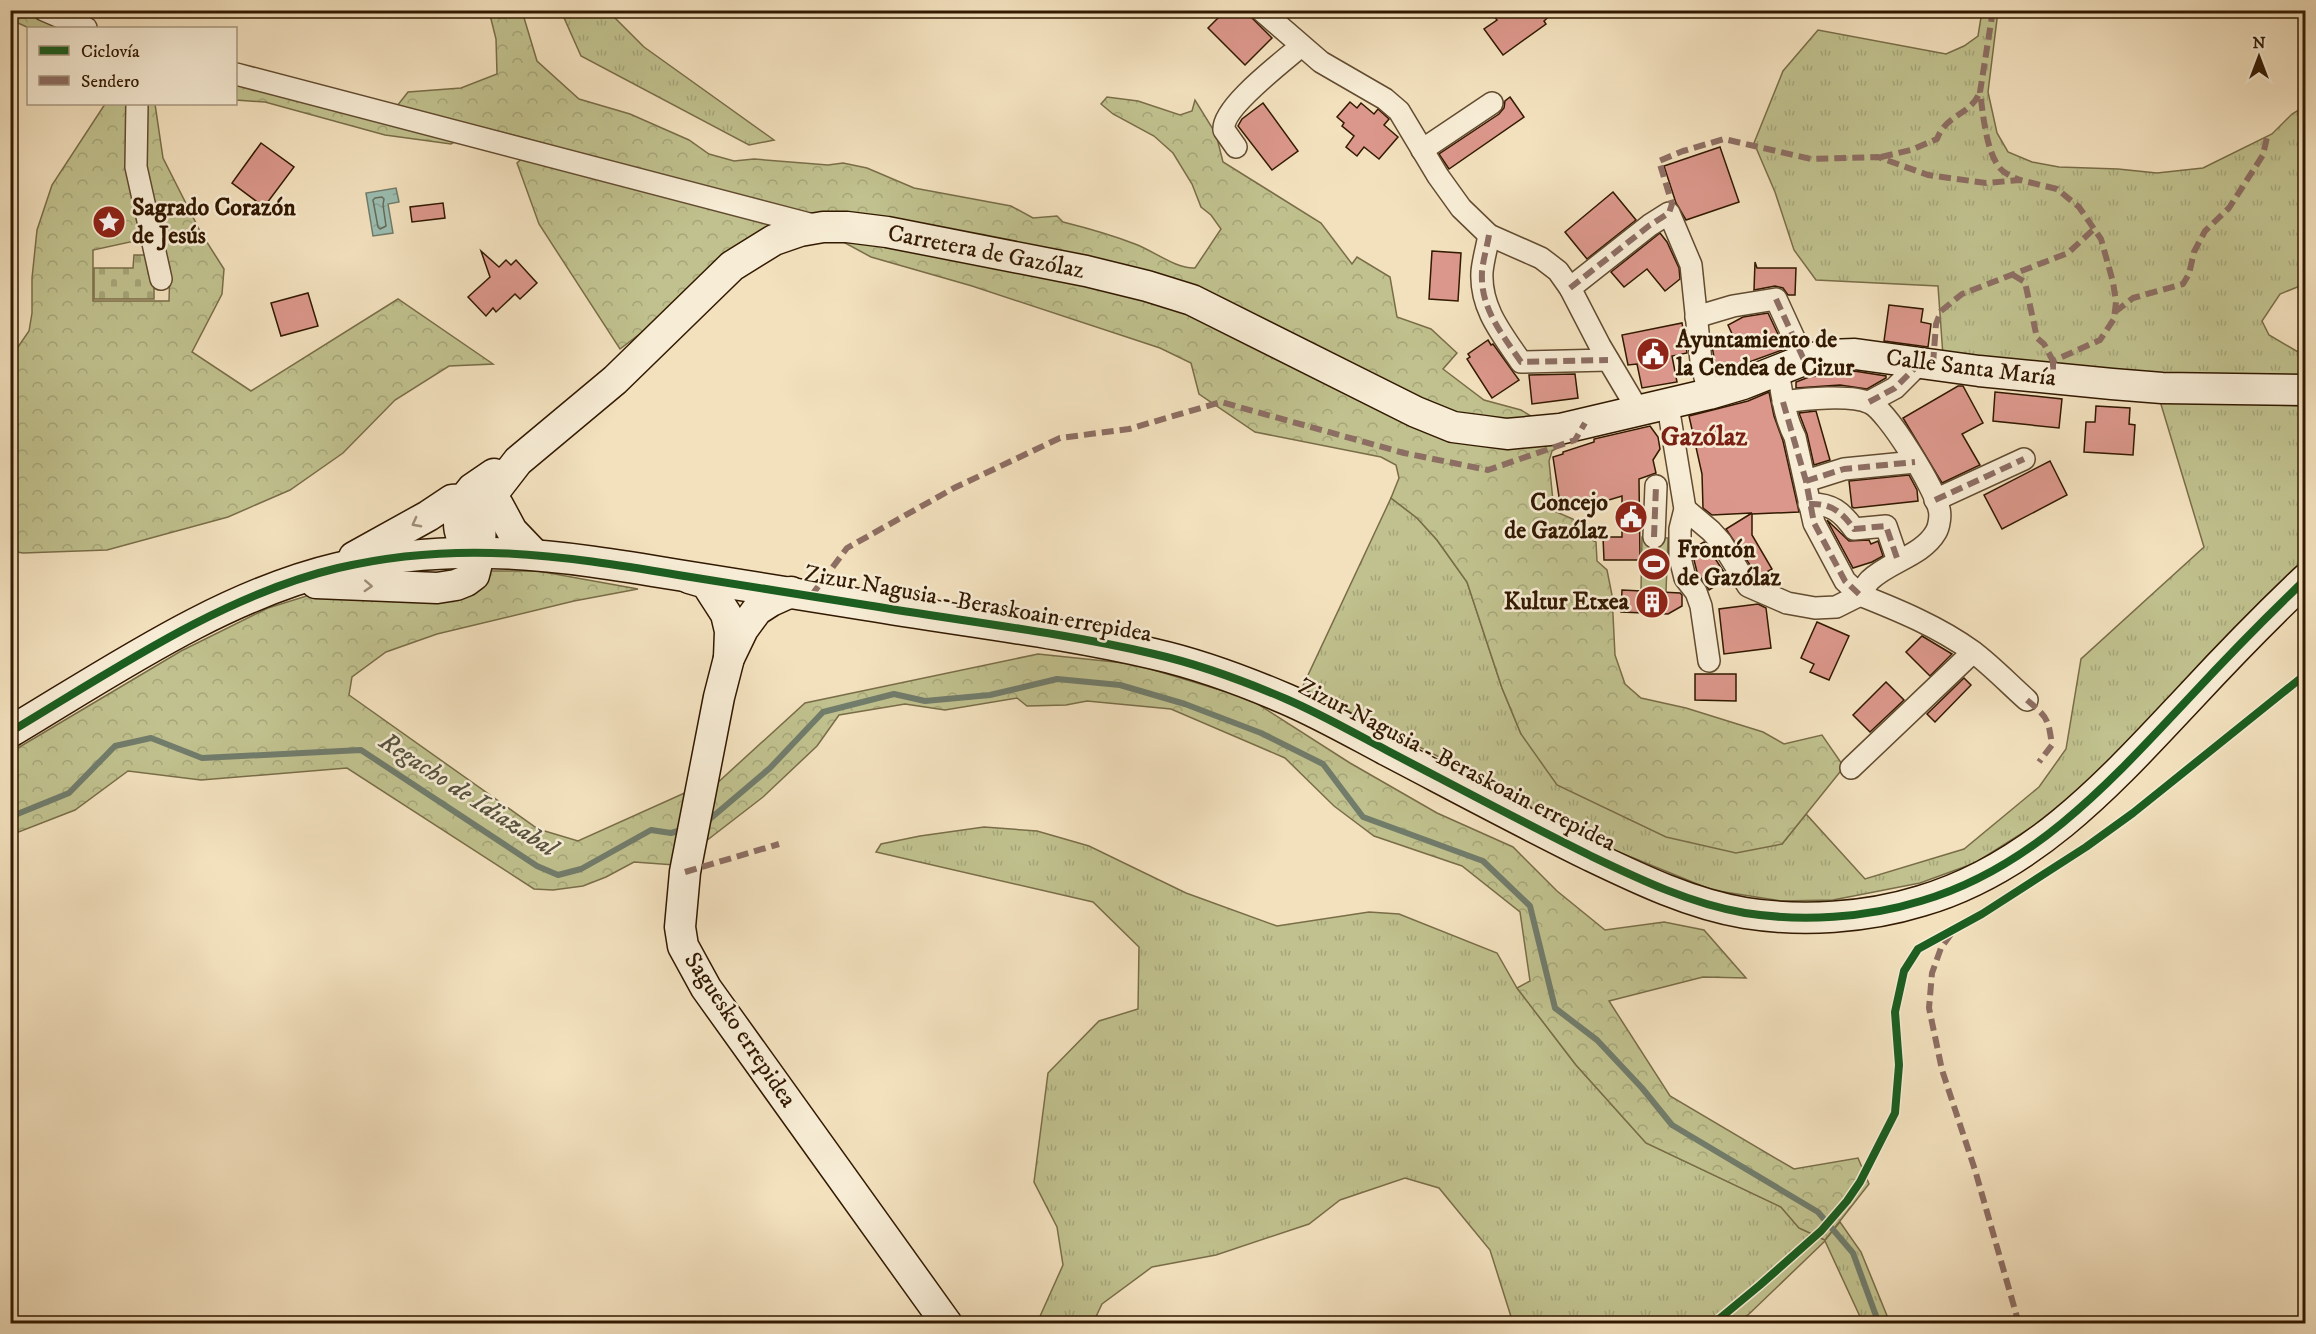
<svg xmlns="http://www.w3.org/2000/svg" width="2316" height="1334" viewBox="0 0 2316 1334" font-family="'IM FELL DW Pica',serif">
	<defs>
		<pattern id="grass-tufts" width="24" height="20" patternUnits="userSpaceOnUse" patternTransform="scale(1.5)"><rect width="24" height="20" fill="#c0c18e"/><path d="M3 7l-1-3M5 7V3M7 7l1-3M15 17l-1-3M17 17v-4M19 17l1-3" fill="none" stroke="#a5a579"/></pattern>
		<pattern id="forest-crowns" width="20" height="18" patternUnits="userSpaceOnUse" patternTransform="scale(1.5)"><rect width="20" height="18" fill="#c0c18e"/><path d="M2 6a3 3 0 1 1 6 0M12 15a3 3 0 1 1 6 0" fill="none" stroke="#a5a579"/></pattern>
		<pattern id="cemetery-stones" width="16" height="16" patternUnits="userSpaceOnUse" patternTransform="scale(1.5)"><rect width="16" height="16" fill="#c0c18e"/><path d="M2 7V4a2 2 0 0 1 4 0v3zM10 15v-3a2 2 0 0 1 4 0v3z" fill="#a5a579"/></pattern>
		<pattern id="water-ripples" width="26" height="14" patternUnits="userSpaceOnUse" patternTransform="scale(1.5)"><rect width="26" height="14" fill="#9bbeb2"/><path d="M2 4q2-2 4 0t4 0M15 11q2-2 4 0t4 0" fill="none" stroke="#86a397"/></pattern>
	</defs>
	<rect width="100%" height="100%" fill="#f3e1be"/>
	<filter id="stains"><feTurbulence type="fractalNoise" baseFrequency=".00333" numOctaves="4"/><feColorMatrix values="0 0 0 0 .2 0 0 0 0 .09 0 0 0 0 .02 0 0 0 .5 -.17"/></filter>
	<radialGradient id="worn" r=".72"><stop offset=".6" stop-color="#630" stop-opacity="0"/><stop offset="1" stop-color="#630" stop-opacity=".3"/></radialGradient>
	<!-- grass -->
	<g fill="url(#grass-tufts)" stroke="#796d48" stroke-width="1.5">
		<polygon points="561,11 608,11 644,47 774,140 749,145 581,56"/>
		<polygon points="1982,11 1998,11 1988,92 1997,133 2008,152 2032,162 2059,167 2118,169 2157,173 2203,168 2272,134 2292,114 2305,106 2305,146 2303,149 2306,167 2305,284 2280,294 2262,321 2269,335 2305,356 2305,375 2152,375 1943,356 1938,286 1816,280 1794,250 1775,192 1754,143 1783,71 1818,30 1946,54 1964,46 1978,36"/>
		<polygon points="2160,401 2305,406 2305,560 2217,656 2065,806 1975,863 1920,883 1833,900 1781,901 1712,890 1582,837 1485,780 1302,688 1391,498 1417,518 1437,540 1467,582 1502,688 1521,734 1782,844 1806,814 1865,879 1964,849 2039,787 2066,749 2081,659 2204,547"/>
		<polygon points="984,827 1037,831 1089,846 1186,893 1277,926 1369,912 1399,914 1497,953 1517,988 1576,1065 1646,1143 1781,1207 1799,1228 1825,1240 1840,1222 1861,1252 1890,1323 1863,1323 1825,1241 1749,1314 1736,1323 1513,1323 1490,1250 1439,1188 1405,1178 1340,1200 1309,1224 1216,1255 1152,1267 1102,1304 1093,1323 1037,1323 1063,1265 1057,1227 1034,1182 1048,1073 1099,1021 1138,1009 1139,947 1093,902 876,852 881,844 920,836"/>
	</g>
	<!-- forest -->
	<g fill="url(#forest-crowns)" stroke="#796d48" stroke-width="1.5">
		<polygon points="18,11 23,11 66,28 29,28 11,20"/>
		<path d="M489,11h33l15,50 42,38 51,15 59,26 20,14 25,7 20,-2 74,6 15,-2 24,5 47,20 97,18 22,12 24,-2 6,6c24,6 49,13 72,22 19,7 41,25 60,24l26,-39 -10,-14 -10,-8 -9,-23 -19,-31 -19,-17 -41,-22 -12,-10 6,-7 31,4 42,14 12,-4 3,-11 21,34 7,28 98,61 31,41 5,-7 33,20 7,40 34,12 26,24 -14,16 41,31 37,10 10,6 -15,5 -42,-2 -72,-25 -174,-91 -416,-86 -291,-80 -124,-31 11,-14 53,-4 36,-14 -1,-35z"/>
		<polygon points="236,82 461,138 451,144 385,135 265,102 236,100"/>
		<polygon points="105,104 132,104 144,239 93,250 93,301 169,301 170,268 157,224 143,165 142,104 155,104 163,158 201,233 224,269 222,294 192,352 251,391 398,299 493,364 449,366 395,400 343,453 290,490 228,517 107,550 23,553 11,551 10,347 18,347 29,331 32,313 32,278 37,230 52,185"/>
		<polygon points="526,155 784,224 620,349 539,224 517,163"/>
		<polygon points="836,238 1139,291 1362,392 1568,441 1552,451 1549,461 1554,511 1573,519 1580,534 1596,542 1597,561 1607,570 1612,595 1615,655 1625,684 1641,698 1686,708 1763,732 1784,744 1822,735 1844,767 1782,844 1736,853 1666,837 1557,785 1521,734 1502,688 1467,582 1437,540 1417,518 1391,498 1399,478 1396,465 1381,457 1255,432 1199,394 1191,363 1160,348 972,286 871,257"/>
		<polygon points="489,571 538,571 638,589 574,601 437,634 386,652 352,677 349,695 538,829 578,841 689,791 715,785 805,703 1038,654 1134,664 1250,699 1350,763 1437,813 1513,847 1557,891 1605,930 1664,922 1704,930 1746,978 1703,977 1609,1001 1670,1096 1794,1169 1858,1158 1869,1184 1825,1240 1799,1228 1781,1207 1646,1143 1576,1065 1517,988 1530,981 1520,912 1462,866 1374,836 1334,806 1285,758 1171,709 1087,701 1066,705 1027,706 1017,698 945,710 905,704 839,715 817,746 763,797 675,865 634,862 606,877 583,886 553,890 534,889 347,768 201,780 128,771 75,810 11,835 11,752 181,651 268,608 313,594"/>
	</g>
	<!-- cemetery -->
	<polygon fill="url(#cemetery-stones)" stroke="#796d48" stroke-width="1.5" points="134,255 147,255 147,267 154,268 154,299 94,299 94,268 133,268"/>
	<!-- garden -->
	<polygon fill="#c0c18e" stroke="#796d48" stroke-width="1.5" points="1642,537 1668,538 1666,592 1641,591"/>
	<!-- water -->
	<polygon fill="url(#water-ripples)" stroke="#717c6b" stroke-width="1.5" points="396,188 399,202 388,204 393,233 373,236 366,193"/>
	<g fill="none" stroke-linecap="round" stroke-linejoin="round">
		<!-- shore -->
		<polygon stroke="#666c5a" stroke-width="1.5" points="382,197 384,199 383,205 386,226 380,229 378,227 373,200 375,198"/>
		<!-- stream -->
		<g stroke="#717c6b" stroke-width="6">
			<polyline points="10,817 69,793 115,746 151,738 202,758 361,750 537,866 558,875 581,869 651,830 671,833 685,829"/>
			<polyline points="704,824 770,768 823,712 894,694 925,701 990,695 1057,679 1120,685 1185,704 1261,733 1323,764 1363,817 1483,861 1530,906 1555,1008 1597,1040 1642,1088 1672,1125 1818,1212 1853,1253 1879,1324"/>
		</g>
	</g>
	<!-- building -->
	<g fill="#db978b" stroke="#321901" stroke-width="1.5">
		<polygon points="1226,10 1244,10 1272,38 1245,65 1208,28"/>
		<polygon points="1502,10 1556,10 1544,21 1546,24 1503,55 1484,29 1497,20 1494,16"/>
		<polygon points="1510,97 1524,117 1449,169 1439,154 1499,114 1504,108 1505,101"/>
		<polygon points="1350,102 1357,108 1361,103 1374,114 1378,109 1389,119 1384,125 1398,137 1379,159 1364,147 1357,156 1346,147 1354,136 1342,126 1344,123 1337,117"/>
		<polygon points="1263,103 1298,151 1272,170 1238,126 1242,119"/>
		<polygon points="261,143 294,167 264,207 232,183"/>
		<polygon points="1720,147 1739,202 1686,220 1676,203 1664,166"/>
		<polygon points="1613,192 1636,220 1587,259 1565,232"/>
		<polygon points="443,203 445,218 412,222 410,207"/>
		<polygon points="1660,233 1667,242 1679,268 1680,279 1665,291 1647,269 1624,287 1611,272"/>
		<polygon points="481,251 499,267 506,260 511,265 516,260 537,283 520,299 515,294 496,312 493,308 486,316 468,297 490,277"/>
		<polygon points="1432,251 1461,253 1458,301 1429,299"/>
		<polygon points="1755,262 1757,268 1796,268 1795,295 1788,295 1783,288 1775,286 1754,290"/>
		<polygon points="308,293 318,326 281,336 271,303"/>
		<polygon points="1889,305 1923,309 1921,322 1931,324 1928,347 1884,341"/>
		<polygon points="1768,313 1785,349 1719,373 1715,363 1712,346 1733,336 1728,325 1743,317"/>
		<polygon points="1682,323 1687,353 1672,356 1677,382 1642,388 1637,364 1628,365 1622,335"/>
		<polygon points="1488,340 1491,345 1493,344 1519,380 1492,398 1467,359 1470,357 1468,354"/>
		<polygon points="1854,371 1886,376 1886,378 1867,389 1840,385 1796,388 1796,382 1809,377"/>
		<polygon points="1575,374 1578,398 1532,404 1529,375"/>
		<polygon points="1958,386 1963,386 1983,423 1962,434 1980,465 1942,483 1903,418"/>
		<polygon points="1769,392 1774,416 1783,441 1799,512 1752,514 1752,535 1772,569 1758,577 1726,529 1752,513 1712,515 1703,508 1702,474 1689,416 1748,401"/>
		<polygon points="1995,392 2062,399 2059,428 1993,421"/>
		<polygon points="2096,406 2130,408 2129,424 2135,425 2133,455 2084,452 2086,422 2095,422"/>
		<polygon points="1816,411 1830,460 1814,465 1807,434 1799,413"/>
		<polygon points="1650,426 1658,437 1660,449 1653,460 1656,473 1639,479 1640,560 1604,560 1603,537 1622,537 1622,496 1589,506 1561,510 1553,457 1563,454 1563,452 1594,442 1594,439"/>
		<polygon points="2050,461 2067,495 2002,529 1984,495"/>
		<polygon points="1909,475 1917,490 1918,501 1854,508 1852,507 1849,481"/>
		<polygon points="1827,520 1849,541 1869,540 1871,544 1878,541 1883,556 1872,562 1853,568"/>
		<polygon points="1704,542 1728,578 1709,590 1697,572 1693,556 1693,551 1696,549 1695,547"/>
		<polygon points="1622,590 1680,593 1682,595 1682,606 1668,614 1621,612"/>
		<polygon points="1758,604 1766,608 1771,648 1724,654 1719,609"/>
		<polygon points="1817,622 1849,636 1829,680 1810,672 1814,664 1801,658"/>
		<polygon points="1922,636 1952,654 1930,676 1906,652"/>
		<polygon points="1695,674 1736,674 1736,701 1695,700"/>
		<polygon points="1964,678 1971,685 1935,722 1927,714"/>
		<polygon points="1886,682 1904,700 1870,732 1853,715"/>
	</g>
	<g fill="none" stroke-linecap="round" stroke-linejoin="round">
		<defs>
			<g id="street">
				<polyline points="44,10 86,28"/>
				<polyline points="1261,10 1321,62 1385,99 1399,111 1438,176 1461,208 1489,235 1541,258 1558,271 1570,288 1600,346 1638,410"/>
				<polyline points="236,74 817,226"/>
				<polyline points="137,104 136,167 161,279"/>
				<path d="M1236,147l-12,-17c-3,-22 60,-69 77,-84"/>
				<polyline points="1422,150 1492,103"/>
				<path d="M1489,235c-2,12 -6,25 -7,37 -2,36 20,62 39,90l87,-2"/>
				<polyline points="1570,288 1650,225 1669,213 1691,265 1701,361 1709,394"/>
				<polyline points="1696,317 1733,306 1776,299 1804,360"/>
				<path d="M1778,371c4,22 6,45 17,66l19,86 31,58 15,14c3,-5 6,-11 10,-15 20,-19 52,-24 66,-48 3,-5 5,-17 3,-23 -4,-20 -51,-98 -69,-106 -19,-9 -66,-4 -87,-1"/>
				<polyline points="1869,402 1895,388 1920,363"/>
				<polyline points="1668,406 1685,509 1680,529 1680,558 1685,578 1696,592 1701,606 1709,661"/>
				<polyline points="1806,481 1844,469 1915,462"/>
				<polyline points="1935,500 2024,459"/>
				<path d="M1809,504c22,-1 33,8 45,25l32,-3 12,35"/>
				<path d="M1685,509l26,22 10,11 27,44 39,17 28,5 21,-1 24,-12c38,15 79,32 112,56 19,14 37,33 55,49"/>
				<polyline points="1654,537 1656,486"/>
				<polyline points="1851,768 1973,652"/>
			</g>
			<g id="secondary">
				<path d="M480,551c-25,-9 -24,-30 -16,-52l15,-1 19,7 14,26 22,23"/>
				<polyline points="354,557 428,516 452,500 464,499 472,489 494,474"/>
				<polyline points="689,578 706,583 726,614 730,631 729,658"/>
				<polyline points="316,583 437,588 456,585 466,581 474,575 480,551 481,512 487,501 518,461 615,380 732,266 774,240 800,231 823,227 847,227 887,232 1086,271 1147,286 1192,300 1416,412 1453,427 1484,431 1507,434 1560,429 1709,394 1743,384 1804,360 1827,355 1855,354 1979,371 2112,384 2162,388 2306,390"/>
				<polyline points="791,592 771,601 757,610 743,629 729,658 719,697 685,872 680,927 683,946 706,988 947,1324"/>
				<path d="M10,732c102,-61 213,-137 328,-164 119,-28 222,-13 340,7 63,10 125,20 188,30 95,16 194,27 288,49 44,10 90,27 132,45 35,15 68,34 102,52 67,35 134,71 203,105 48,23 100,48 154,57 57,9 121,5 176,-12 113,-33 191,-121 269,-204 38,-41 76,-80 116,-118"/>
			</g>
		</defs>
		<!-- street casing -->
		<use href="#street" stroke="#624b30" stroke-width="24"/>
		<!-- secondary casing -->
		<use href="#secondary" stroke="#321901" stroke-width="33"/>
		<!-- street -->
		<use href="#street" stroke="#f7ecd5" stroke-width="21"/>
		<!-- secondary -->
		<use href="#secondary" stroke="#f7ecd5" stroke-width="30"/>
		<!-- quiet -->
		<g stroke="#8d6e63" stroke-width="6" stroke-dasharray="12 6" stroke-linecap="butt">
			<path d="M1993,10l-13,82c3,22 6,58 19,75 5,7 14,10 21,13"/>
			<path d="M1881,157l30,-7 26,-11c10,-26 33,-23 43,-47"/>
			<path d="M1489,235c-2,12 -6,25 -7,37 -2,36 20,62 39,90l87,-2"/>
			<polyline points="2013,275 2025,282 2037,338 2044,344 2053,361"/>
			<polyline points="1570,288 1650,225 1669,213 1672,204 1659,161 1683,151 1724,139 1811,159 1878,157 1928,175 1986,183 2020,180 2057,189 2079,207 2101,239 2113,282 2116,302 2114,319 2100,340 2053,361 2053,378"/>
			<polyline points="1776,299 1804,360"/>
			<polyline points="2115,312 2133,298 2183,284 2189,274 2194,252 2205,231 2229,208 2263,155 2267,137"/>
			<polyline points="1933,364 1936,324 1941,311 1962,294 2068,253 2095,228"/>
			<polyline points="1783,402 1806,481 1814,523 1845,581 1860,595"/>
			<polyline points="1869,402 1895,388 1920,363"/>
			<polyline points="1806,481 1844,469 1915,462"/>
			<polyline points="1935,500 2024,459"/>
			<path d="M1809,504c22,-1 33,8 45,25l32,-3 12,35"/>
			<polyline points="1654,537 1656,486"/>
			<polyline points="811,596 847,548 954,488 1060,438 1129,429 1221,402 1404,453 1488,470 1575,440 1585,423"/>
			<path d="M2027,700c21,18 21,18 25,45l-13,17"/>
			<polyline points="685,872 779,844"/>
			<polyline points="1951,934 1941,948 1932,973 1929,1008 1942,1070 1975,1170 2019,1324"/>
		</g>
		<defs>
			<g id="cycleway">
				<path d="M10,732c102,-61 213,-137 328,-164 119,-28 222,-13 340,7 63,10 125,20 188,30 95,16 194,27 288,49 44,10 90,27 132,45 35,15 68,34 102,52 67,35 134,71 203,105 48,23 100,48 154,57 57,9 121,5 176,-12 113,-33 191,-121 269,-204 38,-41 76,-80 116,-118"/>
				<polyline points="1713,1324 1760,1285 1821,1231 1847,1201 1860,1182 1895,1113 1899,1065 1895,1012 1904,971 1918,949 1982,914 2086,847 2133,813 2306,674"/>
			</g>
		</defs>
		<!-- cycleway casing -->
		<use href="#cycleway" stroke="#f7ecd5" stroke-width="11"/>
		<!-- cycleway -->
		<use href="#cycleway" stroke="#1b5e20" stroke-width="8"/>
	</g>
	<!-- one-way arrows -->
	<defs><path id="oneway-chevron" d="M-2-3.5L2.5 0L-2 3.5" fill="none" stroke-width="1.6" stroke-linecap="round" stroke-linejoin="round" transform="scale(1.5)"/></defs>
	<g stroke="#9e8d76">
		<use href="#oneway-chevron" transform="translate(416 523) rotate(152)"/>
		<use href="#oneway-chevron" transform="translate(368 586) rotate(3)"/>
	</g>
	<!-- icons -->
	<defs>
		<symbol id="sight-disc" viewBox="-11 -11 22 22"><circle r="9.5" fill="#8f2418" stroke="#f7ecd5"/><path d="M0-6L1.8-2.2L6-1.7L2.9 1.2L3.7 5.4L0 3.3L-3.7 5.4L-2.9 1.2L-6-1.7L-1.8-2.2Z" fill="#fff"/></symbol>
		<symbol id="civic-disc" viewBox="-11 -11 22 22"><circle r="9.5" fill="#8f2418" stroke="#f7ecd5"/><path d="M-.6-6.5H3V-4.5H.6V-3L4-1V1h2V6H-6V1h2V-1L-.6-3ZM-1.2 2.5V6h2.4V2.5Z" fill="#fff"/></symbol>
		<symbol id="stadium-disc" viewBox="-11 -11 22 22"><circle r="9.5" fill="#8f2418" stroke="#f7ecd5"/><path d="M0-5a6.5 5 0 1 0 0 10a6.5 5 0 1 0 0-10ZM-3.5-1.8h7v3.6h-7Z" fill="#fff"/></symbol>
		<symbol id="building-disc" viewBox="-11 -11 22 22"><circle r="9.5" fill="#8f2418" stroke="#f7ecd5"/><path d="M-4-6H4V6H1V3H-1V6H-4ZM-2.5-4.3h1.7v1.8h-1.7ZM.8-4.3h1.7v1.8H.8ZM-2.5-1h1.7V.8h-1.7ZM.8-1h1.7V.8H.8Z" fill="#fff"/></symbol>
	</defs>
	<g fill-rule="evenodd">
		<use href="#sight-disc" x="90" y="203" width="38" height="38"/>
		<use href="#civic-disc" x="1634" y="335" width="38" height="38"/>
		<use href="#civic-disc" x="1612" y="498" width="38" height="38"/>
		<use href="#stadium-disc" x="1635" y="545" width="38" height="38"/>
		<use href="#building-disc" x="1633" y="583" width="38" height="38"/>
	</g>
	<g text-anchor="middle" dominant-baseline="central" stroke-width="5" stroke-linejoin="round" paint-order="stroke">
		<!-- poi labels -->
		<g font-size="24" font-weight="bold" fill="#321901" stroke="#f7ecd5" text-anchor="start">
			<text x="132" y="208">Sagrado Corazón<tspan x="132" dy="28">de Jesús</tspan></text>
			<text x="1676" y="340">Ayuntamiento de<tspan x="1676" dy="28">la Cendea de Cizur</tspan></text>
			<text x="1608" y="503" text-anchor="end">Concejo<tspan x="1608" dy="28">de Gazólaz</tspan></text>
			<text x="1677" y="550">Frontón<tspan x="1677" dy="28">de Gazólaz</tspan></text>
			<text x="1629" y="602" text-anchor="end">Kultur Etxea</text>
		</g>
		<!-- street labels -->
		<g font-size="24" fill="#321901" stroke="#f7ecd5">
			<text transform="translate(986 252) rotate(11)">Carretera de Gazólaz</text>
			<text transform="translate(1971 368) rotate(7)">Calle Santa María</text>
			<text transform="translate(978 604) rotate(10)">Zizur Nagusia - Beraskoain errepidea</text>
			<text transform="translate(1457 765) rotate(27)">Zizur Nagusia - Beraskoain errepidea</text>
			<text transform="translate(740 1030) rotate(56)">Saguesko errepidea</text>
		</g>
		<!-- water labels -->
		<g font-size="26" font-style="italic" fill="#57533f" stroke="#f7ecd5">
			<text transform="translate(468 795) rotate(33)">Regacho de Idiazabal</text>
		</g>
		<!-- quarter labels -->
		<g font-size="27" font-weight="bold" fill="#7a1f14" stroke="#f7ecd5">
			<text x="1704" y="437">Gazólaz</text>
		</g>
	</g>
	<!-- margin -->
	<rect width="2316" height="1334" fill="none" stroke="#f3e1be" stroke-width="36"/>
	<rect x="12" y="12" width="2292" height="1310" fill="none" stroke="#321901" stroke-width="3"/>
	<rect x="18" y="18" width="2280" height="1298" fill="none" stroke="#321901" stroke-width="1.5"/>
	<!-- legend -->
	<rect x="27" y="27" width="210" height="78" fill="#f7ecd5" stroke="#a89880" stroke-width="1.5"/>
	<rect x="39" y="46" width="30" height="9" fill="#1b5e20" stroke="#a89880" stroke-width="1.5"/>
	<text x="81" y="57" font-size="18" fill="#321901">Ciclovía</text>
	<rect x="39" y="76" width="30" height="9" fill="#8d6e63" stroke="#a89880" stroke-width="1.5"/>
	<text x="81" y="87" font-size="18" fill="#321901">Sendero</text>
	<!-- north arrow -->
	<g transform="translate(2259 57)" stroke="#f7ecd5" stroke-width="4.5" paint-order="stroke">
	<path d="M0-4.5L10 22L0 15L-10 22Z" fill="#321901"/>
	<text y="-9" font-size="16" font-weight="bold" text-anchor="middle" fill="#321901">N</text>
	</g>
	<rect width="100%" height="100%" filter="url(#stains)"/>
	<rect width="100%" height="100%" fill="url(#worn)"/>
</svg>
